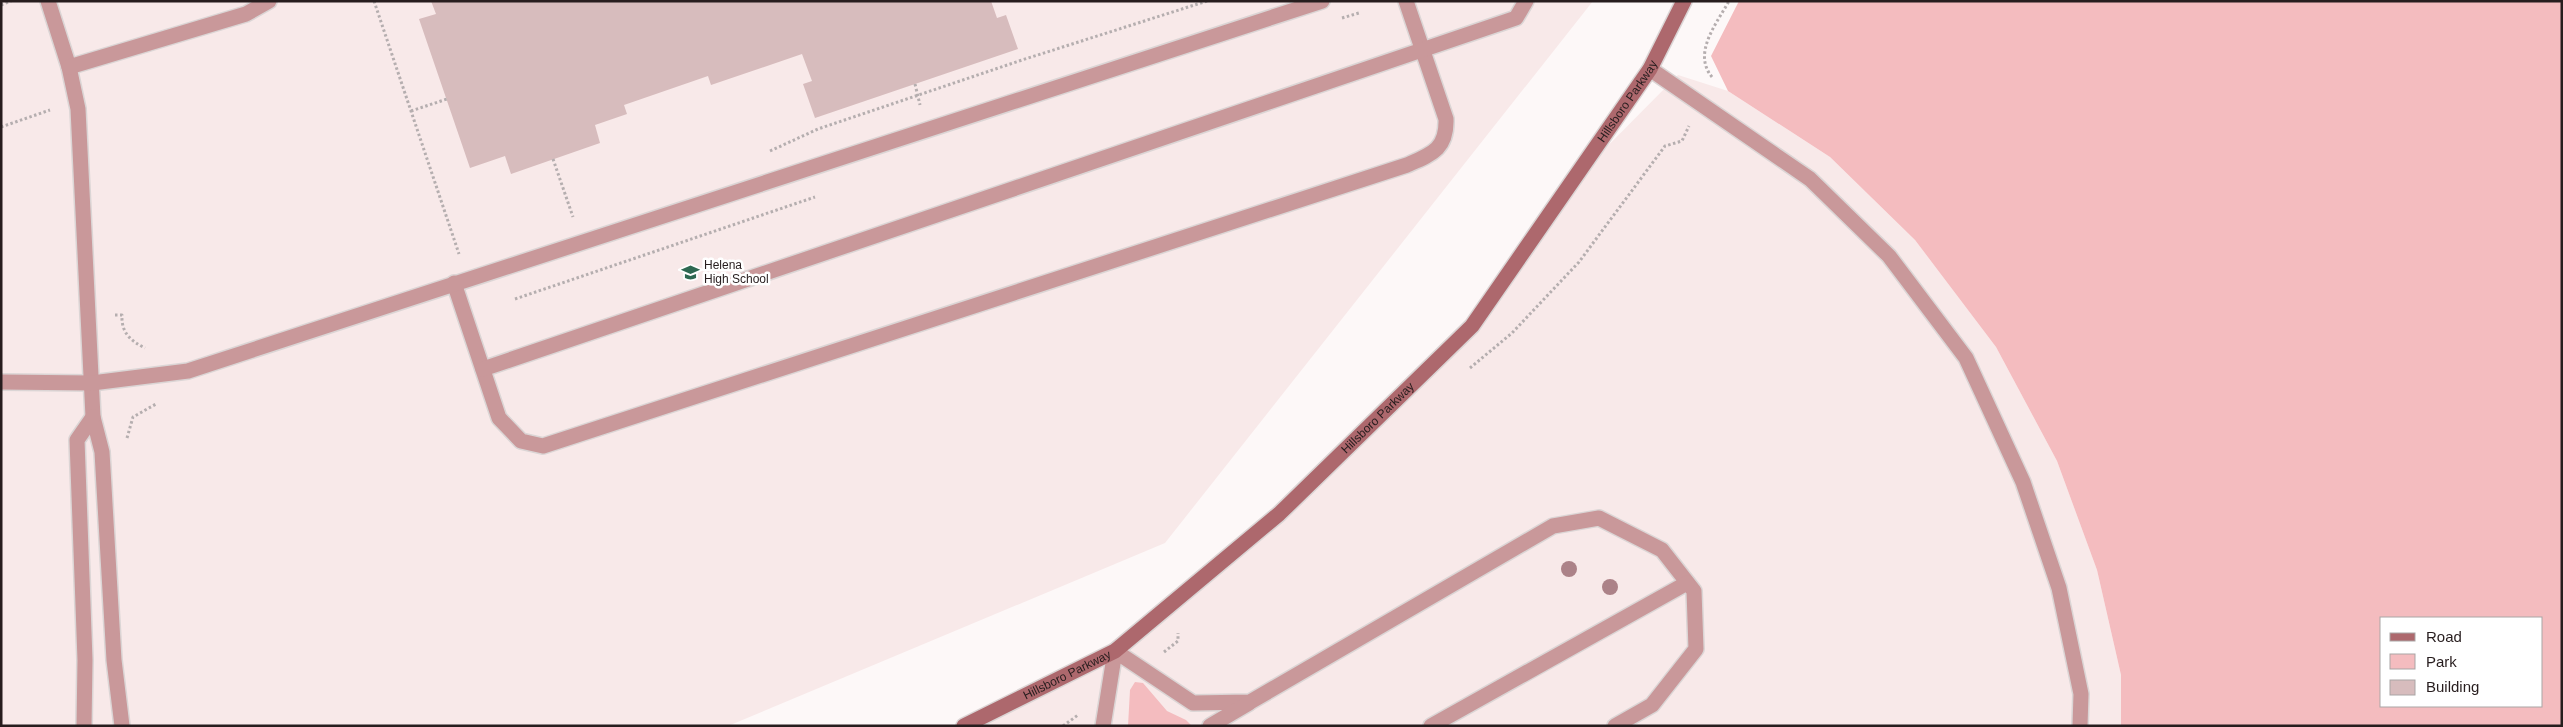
<svg xmlns="http://www.w3.org/2000/svg" width="2563" height="727" viewBox="0 0 2563 727" font-family="Arial,sans-serif">
	<rect width="100%" height="100%" fill="#fdf8f8"/>
	<!-- built -->
	<g fill="#f8e9e9">
		<polygon points="1,1 1593,1 1165,543 728,726 1,726"/>
		<polygon points="1678,75 1728,91 1830,157 1915,240 1996,347 2057,461 2097,570 2121,675 2121,726 964,726 1115,651 1279,514 1472,326 1563,191"/>
	</g>
	<!-- green -->
	<g fill="#f4bcbf" fill-rule="evenodd">
		<path d="M1739,1h823v725h-441v-51l-24,-105 -40,-109 -61,-114 -81,-107 -85,-83 -102,-66 -17,-35zM2382,618h160v88h-160z"/>
		<polygon points="1135,682 1143,683 1167,711 1186,720 1192,726 1128,726 1130,690"/>
	</g>
	<!-- building -->
	<polygon fill="#d7bcbd" points="431,1 991,1 997,18 1006,15 1018,49 815,118 803,84 812,81 802,54 711,85 708,76 624,105 627,114 595,125 600,143 511,174 505,156 470,168 419,19 436,14"/>
	<g fill="none" stroke-linecap="round" stroke-linejoin="round">
		<defs>
			<g id="lane">
				<polyline points="48,1 69,67 78,109 93,417 102,452 114,660 122,726"/>
				<polyline points="69,67 246,14 269,1"/>
				<polyline points="1650,69 1810,179 1889,256 1966,358 2023,482 2059,588 2081,694 2080,726"/>
				<path d="M454,283l45,135 22,23 22,5 864,-281c25,-11 40,-16 39,-46l-40,-118"/>
				<polyline points="483,369 1516,18 1526,1"/>
				<polyline points="1,382 92,383 188,371 1322,1"/>
				<polyline points="84,726 85,660 77,440 93,417"/>
				<polyline points="1103,726 1115,651 1193,703 1250,702 1553,526 1599,518 1662,550 1694,591 1696,649 1652,705 1615,726"/>
				<polyline points="1210,726 1249,703"/>
				<polyline points="1431,726 1687,583"/>
			</g>
			<g id="secondary">
				<path id="s1" d="M964,726l151,-75 164,-137 193,-188 178,-257 34,-68"/>
			</g>
		</defs>
		<!-- lane casing -->
		<use href="#lane" stroke="#dbd5d5" stroke-width="18"/>
		<!-- secondary casing -->
		<use href="#secondary" stroke="#dbd5d5" stroke-width="18"/>
		<!-- path -->
		<g stroke="#b5aeaf" stroke-width="3" stroke-dasharray="2.5 2.5" stroke-linecap="butt">
			<polyline points="374,1 459,254"/>
			<polyline points="1,5 11,1"/>
			<polyline points="1342,18 1359,13"/>
			<path d="M1712,77c-20,-24 5,-54 17,-76"/>
			<polyline points="915,84 920,105"/>
			<polyline points="411,111 447,99"/>
			<polyline points="1,127 50,110"/>
			<polyline points="770,151 818,129 1022,60 1207,1"/>
			<polyline points="553,159 573,217"/>
			<polyline points="515,299 815,197"/>
			<path d="M115,315h7c-1,18 9,26 23,33"/>
			<polyline points="1470,368 1512,333 1579,262 1665,146 1682,141 1689,126"/>
			<polyline points="127,438 133,417 156,404"/>
			<polyline points="1164,652 1178,641 1178,633"/>
			<polyline points="1063,726 1078,715"/>
		</g>
		<!-- lane -->
		<use href="#lane" stroke="#c9989a" stroke-width="15"/>
		<!-- secondary -->
		<use href="#secondary" stroke="#ad686d" stroke-width="15"/>
	</g>
	<!-- trees -->
	<g fill="#ac8288">
		<circle cx="1569" cy="569" r="8"/>
		<circle cx="1610" cy="587" r="8"/>
	</g>
	<!-- icons -->
	<defs>
		<symbol id="school-bare" viewBox="-9 -9 18 18"><path d="M0-5L7-2L0 1L-7-2ZM-4 1L0 2.5L4 1V4Q0 6-4 4Z" fill="#2e6851" stroke="#fff" stroke-width="2.5" paint-order="stroke"/></symbol>
	</defs>
	<g fill-rule="evenodd">
		<use href="#school-bare" x="678" y="260" width="25" height="25"/>
	</g>
	<g text-anchor="middle" dominant-baseline="central" stroke-width="5" stroke-linejoin="round" paint-order="stroke">
		<!-- street labels -->
		<g font-size="12" fill="#271d1e" stroke="#fff">
			<text stroke="none"><textPath href="#s1" startOffset="925">Hillsboro Parkway</textPath></text>
			<text stroke="none"><textPath href="#s1" startOffset="520">Hillsboro Parkway</textPath></text>
			<text stroke="none"><textPath href="#s1" startOffset="115">Hillsboro Parkway</textPath></text>
		</g>
		<!-- poi labels -->
		<g font-size="12" fill="#271d1e" stroke="#fff" text-anchor="start">
			<text x="704" y="265">Helena<tspan x="704" dy="14">High School</tspan></text>
		</g>
	</g>
	<!-- border -->
	<rect width="2563" height="727" fill="none" stroke="#271d1e" stroke-width="5"/>
	<!-- legend -->
	<rect x="2380" y="617" width="162" height="90" fill="#ffffff" stroke="#a9a5a5"/>
	<rect x="2390" y="633" width="25" height="8" fill="#ad686d" stroke="#a9a5a5"/>
	<text x="2426" y="642" font-size="15" fill="#271d1e">Road</text>
	<rect x="2390" y="654" width="25" height="15" fill="#f4bcbf" stroke="#a9a5a5"/>
	<text x="2426" y="667" font-size="15" fill="#271d1e">Park</text>
	<rect x="2390" y="680" width="25" height="15" fill="#d7bcbd" stroke="#a9a5a5"/>
	<text x="2426" y="692" font-size="15" fill="#271d1e">Building</text>
</svg>
